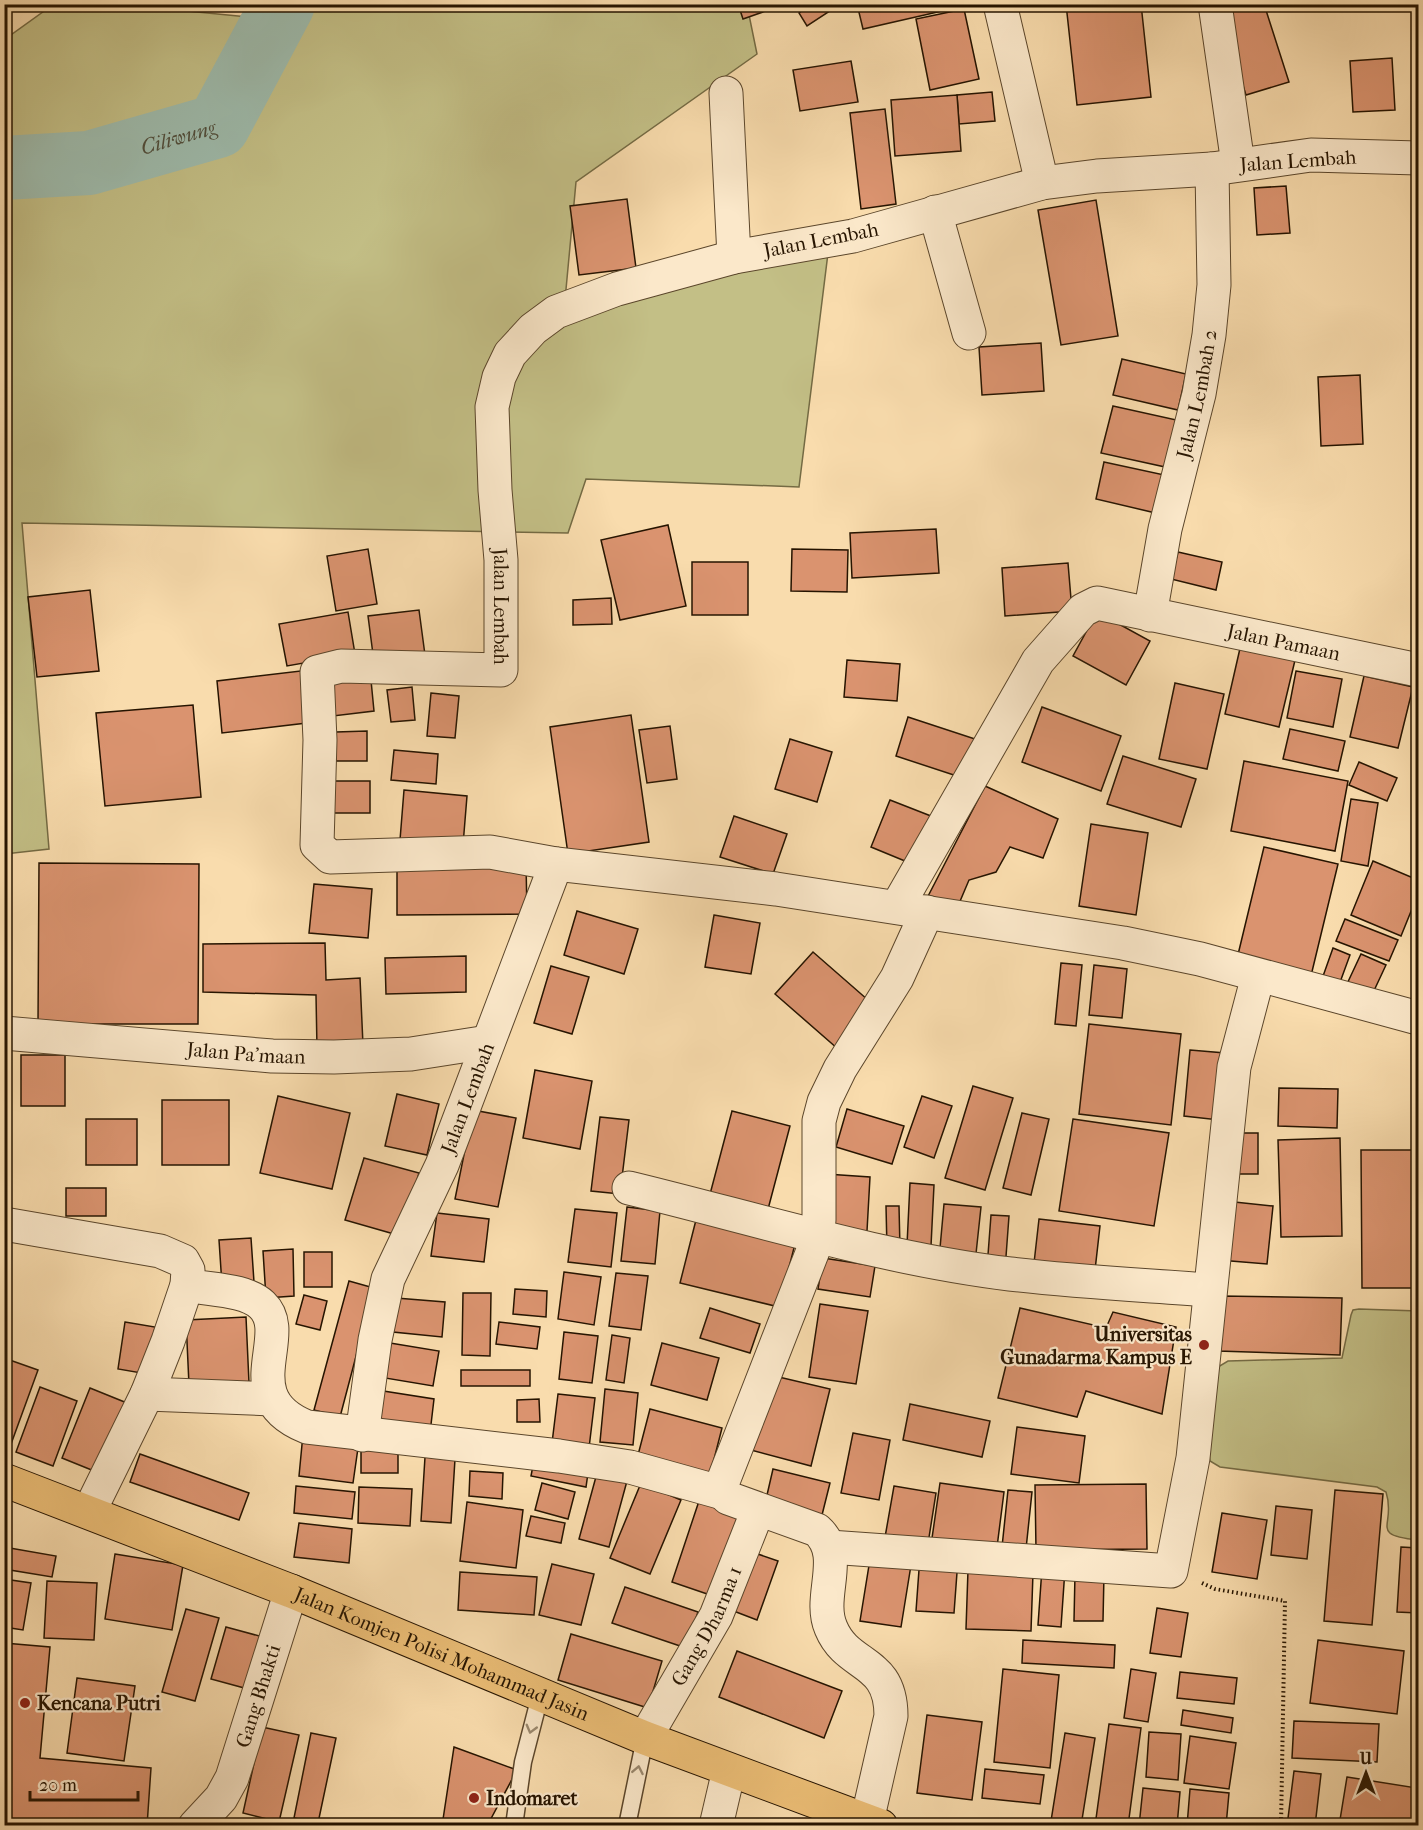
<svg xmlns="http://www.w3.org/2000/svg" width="1423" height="1830" viewBox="0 0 1423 1830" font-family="'IM FELL French Canon',serif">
	<rect width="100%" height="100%" fill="#f9dcad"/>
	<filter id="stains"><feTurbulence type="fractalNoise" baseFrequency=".00333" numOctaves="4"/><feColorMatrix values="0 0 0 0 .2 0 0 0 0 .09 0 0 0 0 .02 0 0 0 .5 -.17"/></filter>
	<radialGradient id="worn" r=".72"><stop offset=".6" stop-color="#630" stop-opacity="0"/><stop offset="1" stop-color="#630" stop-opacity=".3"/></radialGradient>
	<!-- green -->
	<g fill="#c3bf86" stroke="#746a43" stroke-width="1.5">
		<polygon points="54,4 125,5 268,19 281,4 747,5 757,54 576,182 565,300 830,237 799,487 586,479 568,533 22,523 49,849 5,854 4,40"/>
		<path d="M1359,1309l59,2v229c-51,-5 -21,-15 -32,-48l-9,-5 -157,-20 -10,-6 -2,-12 10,-82 10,-6 114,-3 9,-43 2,-5z"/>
	</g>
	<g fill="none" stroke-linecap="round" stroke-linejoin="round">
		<!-- river -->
		<path stroke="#9ebbac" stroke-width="64" id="s1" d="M4,168l85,-5 129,-37 65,-122"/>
	</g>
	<!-- building -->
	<g fill="#da936f" stroke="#261400" stroke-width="1.5">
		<polygon points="738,4 776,4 777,7 743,19"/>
		<polygon points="812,4 835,4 836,7 807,26 799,13"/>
		<polygon points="857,4 950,4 951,9 863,29"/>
		<polygon points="1066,4 1141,4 1151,97 1077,105"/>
		<polygon points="1217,4 1264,4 1289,82 1246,95"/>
		<polygon points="964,9 979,79 930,90 916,19"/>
		<polygon points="1392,58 1395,110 1353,112 1350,61"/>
		<polygon points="851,61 858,102 800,111 793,70"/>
		<polygon points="992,92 995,121 959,124 957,95"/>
		<polygon points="957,95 961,151 895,156 891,100"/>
		<polygon points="885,109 896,204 861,209 850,113"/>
		<polygon points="1286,186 1290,233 1257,235 1254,188"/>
		<polygon points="627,199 636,268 579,275 570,206"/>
		<polygon points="1096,200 1118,336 1061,345 1038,210"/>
		<polygon points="1041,343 1044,391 982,395 979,347"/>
		<polygon points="1122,359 1186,374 1178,410 1113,395"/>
		<polygon points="1360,375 1363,444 1321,446 1318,377"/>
		<polygon points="1113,406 1190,423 1179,470 1101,453"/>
		<polygon points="1104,462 1169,476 1160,514 1096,499"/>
		<polygon points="668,525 686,606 620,620 601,540"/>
		<polygon points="936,529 939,573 852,578 850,533"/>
		<polygon points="368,549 377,604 336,611 327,556"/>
		<polygon points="792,549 848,550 847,592 791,591"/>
		<polygon points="1178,552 1222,562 1216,590 1171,579"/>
		<rect x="692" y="562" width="56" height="53"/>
		<polygon points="1068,563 1072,611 1005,616 1002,568"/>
		<polygon points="90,590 99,671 37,677 28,597"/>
		<polygon points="611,598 612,624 573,625 573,600"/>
		<polygon points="419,610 425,655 374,662 368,616"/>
		<polygon points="348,612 355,654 287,666 279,624"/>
		<polygon points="1097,612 1150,641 1126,685 1073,656"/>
		<polygon points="1241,644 1296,656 1279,727 1225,714"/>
		<polygon points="847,660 900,664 897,701 844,697"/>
		<polygon points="309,670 315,722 222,733 217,681"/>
		<polygon points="370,670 374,711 333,716 328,675"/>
		<polygon points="1296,671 1342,679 1333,727 1287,718"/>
		<polygon points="1364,676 1413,687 1398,748 1350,737"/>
		<polygon points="1175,683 1224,694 1207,769 1159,759"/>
		<polygon points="412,687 415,720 391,722 387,690"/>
		<polygon points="431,693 459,696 455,738 427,736"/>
		<polygon points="193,705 201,797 105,806 96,713"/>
		<polygon points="1042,707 1121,736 1101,791 1022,762"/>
		<polygon points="631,715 649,842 568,854 550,727"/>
		<polygon points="908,717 978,740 966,779 896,756"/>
		<polygon points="670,726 677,779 647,783 639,730"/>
		<polygon points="1290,729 1345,741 1338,771 1283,759"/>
		<polygon points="367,731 367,761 336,761 336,732"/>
		<polygon points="790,739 832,752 817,802 775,789"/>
		<polygon points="394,750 438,754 436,784 391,780"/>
		<polygon points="1123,756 1196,779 1181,827 1107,804"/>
		<polygon points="1244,761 1348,781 1335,851 1231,831"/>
		<polygon points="1359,762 1397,778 1387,801 1349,785"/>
		<rect x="330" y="781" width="40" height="32"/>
		<polygon points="985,786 1058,819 1043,858 1010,847 996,872 969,880 955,913 925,902"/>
		<polygon points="404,790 467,796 463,845 400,840"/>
		<polygon points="1351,799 1378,803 1368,866 1341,861"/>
		<polygon points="890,800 936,818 917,866 871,847"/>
		<polygon points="734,816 787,834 773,874 720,857"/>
		<polygon points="1091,824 1148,833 1136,915 1079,906"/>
		<polygon points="1264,847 1338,864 1309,984 1235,967"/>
		<polygon points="1373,861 1418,880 1418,894 1401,936 1351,915"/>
		<polygon points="39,863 199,864 198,1024 38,1024"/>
		<polygon points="526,863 527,914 397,915 397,864"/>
		<polygon points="314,884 372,889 368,938 309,933"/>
		<polygon points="577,911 638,929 624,974 564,955"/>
		<polygon points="714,915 760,923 751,974 705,967"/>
		<polygon points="1345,919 1398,940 1389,961 1336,941"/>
		<polygon points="325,943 326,980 360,978 363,1045 317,1049 316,995 203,992 203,944"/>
		<polygon points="4,946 10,947 7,1016 4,1016"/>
		<polygon points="1333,948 1350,955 1339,985 1322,979"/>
		<polygon points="813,952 876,1007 838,1049 775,994"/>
		<polygon points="1361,954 1386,965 1371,997 1346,986"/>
		<polygon points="466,956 466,992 386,994 385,958"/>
		<polygon points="1061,963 1082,965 1076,1026 1055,1024"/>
		<polygon points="1094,965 1127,969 1122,1018 1089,1015"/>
		<polygon points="551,966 589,977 572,1034 534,1023"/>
		<polygon points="1089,1024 1181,1034 1171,1125 1079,1114"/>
		<polygon points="1190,1050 1225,1053 1219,1120 1184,1116"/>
		<rect x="21" y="1055" width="44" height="51"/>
		<polygon points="535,1070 592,1081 580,1149 523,1138"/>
		<polygon points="973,1086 1013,1098 985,1190 945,1178"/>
		<polygon points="1279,1088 1338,1089 1337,1128 1278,1126"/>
		<polygon points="397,1094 439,1104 427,1155 385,1146"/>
		<polygon points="278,1096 350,1113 332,1189 260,1173"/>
		<polygon points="922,1096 952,1106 934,1158 904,1147"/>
		<rect x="162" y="1100" width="67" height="65"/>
		<polygon points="847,1109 904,1126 892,1164 836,1147"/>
		<polygon points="473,1110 516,1118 498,1207 455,1199"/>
		<polygon points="732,1111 790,1126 767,1213 709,1198"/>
		<polygon points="1022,1113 1049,1119 1031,1195 1003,1188"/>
		<polygon points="600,1117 629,1120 620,1194 591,1191"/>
		<rect x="86" y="1119" width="51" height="46"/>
		<polygon points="1073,1119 1169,1133 1154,1226 1059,1211"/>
		<rect x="1234" y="1133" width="24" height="41"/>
		<polygon points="1340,1138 1342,1236 1281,1237 1278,1140"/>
		<polygon points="1361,1150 1418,1150 1418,1288 1362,1288"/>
		<polygon points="364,1158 419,1173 401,1236 345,1220"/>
		<polygon points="826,1174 870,1177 867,1231 823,1228"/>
		<polygon points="910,1183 934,1185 931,1246 907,1245"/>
		<rect x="66" y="1188" width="40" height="28"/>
		<polygon points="1225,1201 1273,1206 1267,1264 1219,1260"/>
		<polygon points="944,1204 981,1207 975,1263 939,1259"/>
		<polygon points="886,1206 899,1206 900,1249 887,1249"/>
		<polygon points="627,1207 660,1211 655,1264 621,1261"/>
		<polygon points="575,1209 617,1213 611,1267 568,1262"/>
		<polygon points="437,1213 489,1219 484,1262 431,1256"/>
		<polygon points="991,1215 1009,1216 1005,1270 987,1268"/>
		<polygon points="697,1216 796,1240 779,1307 680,1283"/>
		<polygon points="1039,1219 1100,1226 1094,1279 1033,1272"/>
		<polygon points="251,1238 254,1282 222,1285 219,1240"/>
		<polygon points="293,1249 294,1296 266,1298 263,1251"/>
		<rect x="304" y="1252" width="28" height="35"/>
		<polygon points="823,1258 875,1266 870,1297 818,1289"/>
		<polygon points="564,1272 601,1277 594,1325 558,1319"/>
		<polygon points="616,1273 648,1276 641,1330 609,1326"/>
		<polygon points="349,1281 374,1288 340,1417 314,1410"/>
		<polygon points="515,1289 547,1291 546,1317 513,1314"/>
		<polygon points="463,1293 491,1293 490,1356 462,1355"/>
		<polygon points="304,1295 327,1301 320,1330 296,1324"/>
		<polygon points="1220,1296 1342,1298 1340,1355 1218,1351"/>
		<polygon points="396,1298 445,1302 442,1337 393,1332"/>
		<polygon points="820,1304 868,1311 856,1384 809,1377"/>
		<polygon points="710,1308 760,1324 750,1353 700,1338"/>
		<polygon points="1020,1308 1106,1328 1113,1312 1176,1327 1162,1414 1086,1391 1077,1417 998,1398"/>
		<polygon points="246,1317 249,1383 189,1385 186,1320"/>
		<polygon points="125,1322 155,1327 147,1374 118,1369"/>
		<polygon points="499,1322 540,1327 537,1349 496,1344"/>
		<polygon points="564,1332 598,1336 592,1383 559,1379"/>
		<polygon points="612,1335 630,1338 624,1383 606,1380"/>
		<polygon points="384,1342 439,1351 433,1386 379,1377"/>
		<polygon points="662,1343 719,1358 707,1400 651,1385"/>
		<polygon points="4,1358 38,1370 11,1444 4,1442"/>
		<rect x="461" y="1370" width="69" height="16"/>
		<polygon points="766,1374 830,1389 811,1466 747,1449"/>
		<polygon points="40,1387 77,1401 53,1466 16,1452"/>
		<polygon points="90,1388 127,1403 99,1473 62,1458"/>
		<polygon points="605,1389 638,1393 633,1445 600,1442"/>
		<polygon points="377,1390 434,1399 430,1433 371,1424"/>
		<polygon points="558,1394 595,1398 589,1448 552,1443"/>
		<polygon points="539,1399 540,1422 517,1422 517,1400"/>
		<polygon points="910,1404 990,1421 982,1457 903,1440"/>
		<polygon points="650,1409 722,1428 710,1475 638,1455"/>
		<polygon points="1017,1427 1085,1436 1079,1483 1011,1474"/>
		<polygon points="853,1433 890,1440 879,1500 841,1493"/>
		<polygon points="303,1434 359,1441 353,1483 299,1476"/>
		<polygon points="361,1446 398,1447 398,1473 361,1473"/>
		<polygon points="140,1454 249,1493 239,1520 130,1482"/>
		<polygon points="535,1455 589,1466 586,1487 531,1476"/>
		<polygon points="425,1457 455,1459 451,1523 421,1521"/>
		<polygon points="773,1469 830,1483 820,1523 764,1508"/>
		<polygon points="470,1471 503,1473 502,1499 469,1496"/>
		<polygon points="597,1473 627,1481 609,1547 579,1539"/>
		<polygon points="542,1483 575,1492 568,1519 535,1510"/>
		<polygon points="641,1483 681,1500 650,1574 610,1558"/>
		<polygon points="940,1483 1004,1492 996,1555 931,1545"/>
		<polygon points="1146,1484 1147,1549 1036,1550 1035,1485"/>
		<polygon points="296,1486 355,1492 352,1519 294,1513"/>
		<polygon points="894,1486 936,1493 927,1550 884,1543"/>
		<polygon points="359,1487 412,1489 410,1526 358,1523"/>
		<polygon points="1008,1490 1032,1492 1026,1549 1002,1547"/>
		<polygon points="1335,1490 1383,1494 1372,1625 1324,1621"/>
		<polygon points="699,1501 748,1517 719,1598 672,1582"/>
		<polygon points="467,1502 523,1510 516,1568 460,1561"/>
		<polygon points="1276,1506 1312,1510 1307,1559 1271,1555"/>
		<polygon points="1222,1513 1267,1520 1257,1579 1212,1572"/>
		<polygon points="531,1516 565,1523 561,1543 526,1536"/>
		<polygon points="299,1523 352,1529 349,1563 294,1557"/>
		<polygon points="4,1547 56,1556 52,1577 4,1569"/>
		<polygon points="1401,1547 1418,1548 1418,1613 1397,1612"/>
		<polygon points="752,1552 778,1561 757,1620 731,1610"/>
		<polygon points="871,1553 912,1559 901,1627 860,1621"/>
		<polygon points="115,1554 183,1565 172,1630 105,1619"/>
		<polygon points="920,1556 958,1559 954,1613 916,1611"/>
		<polygon points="552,1564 594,1574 581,1625 539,1615"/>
		<polygon points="1042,1568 1065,1569 1061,1627 1038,1625"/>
		<polygon points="968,1570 1033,1573 1031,1631 966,1629"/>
		<polygon points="460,1572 537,1577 534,1615 458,1610"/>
		<polygon points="1075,1574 1104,1574 1103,1621 1074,1621"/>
		<polygon points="4,1579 31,1583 23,1630 4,1627"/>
		<polygon points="47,1581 97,1583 94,1640 44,1638"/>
		<polygon points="625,1587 698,1612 686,1648 612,1623"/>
		<polygon points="1157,1608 1188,1613 1181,1657 1150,1653"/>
		<polygon points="186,1609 219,1618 195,1701 162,1692"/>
		<polygon points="226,1627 263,1637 248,1689 211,1679"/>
		<polygon points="571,1634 662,1661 648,1708 558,1680"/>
		<polygon points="1023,1640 1115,1645 1114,1668 1022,1663"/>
		<polygon points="1318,1640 1404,1651 1397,1714 1310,1703"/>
		<polygon points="4,1643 50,1647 40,1758 151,1768 147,1826 4,1826"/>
		<polygon points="737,1651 842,1691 824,1738 719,1697"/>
		<polygon points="1003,1669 1059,1675 1050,1768 994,1762"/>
		<polygon points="1131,1669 1156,1673 1148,1722 1124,1718"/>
		<polygon points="1180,1672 1237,1678 1234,1704 1177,1698"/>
		<polygon points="77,1678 135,1686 124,1761 67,1753"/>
		<polygon points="1183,1710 1233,1718 1231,1733 1181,1725"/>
		<polygon points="927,1715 982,1722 972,1800 917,1793"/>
		<polygon points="1294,1721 1379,1724 1377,1762 1292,1758"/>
		<polygon points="1109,1724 1141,1728 1128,1826 1095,1826"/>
		<polygon points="262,1727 299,1735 279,1822 243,1813"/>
		<polygon points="1417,1731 1418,1731 1418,1780 1413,1780"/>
		<polygon points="1149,1732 1181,1734 1178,1780 1146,1777"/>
		<polygon points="311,1733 336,1738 318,1823 294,1818"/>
		<polygon points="1065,1733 1095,1738 1081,1826 1051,1821"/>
		<polygon points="1190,1736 1236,1743 1229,1789 1184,1783"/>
		<polygon points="454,1747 517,1770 487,1826 442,1826"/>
		<polygon points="985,1769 1044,1775 1040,1804 982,1798"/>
		<polygon points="1294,1771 1321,1774 1315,1826 1287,1826"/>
		<polygon points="1347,1777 1417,1788 1411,1826 1339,1826"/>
		<polygon points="1143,1788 1180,1792 1177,1826 1139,1826"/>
		<polygon points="1190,1789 1229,1793 1226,1826 1187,1826"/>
	</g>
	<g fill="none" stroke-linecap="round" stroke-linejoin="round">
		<defs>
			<g id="service">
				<polyline points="514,1826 523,1762 540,1696"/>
				<polyline points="627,1826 645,1738"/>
			</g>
			<g id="minor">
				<polyline points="1000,4 1042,183"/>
				<polyline points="1215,4 1238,164"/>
				<polyline points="726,93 734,257"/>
				<path id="s2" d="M1418,158l-107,-3 -99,14 -115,7 -55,7 -189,53 -119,21 -117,32 -61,23 -23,17 -23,25 -11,23 -7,30 3,83 6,70v110l-160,-4 -24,6 3,68 -3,105 13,12 160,-5 66,12 220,25 347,54 77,16 218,59"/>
				<polyline points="935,212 969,333"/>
				<path id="s3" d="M1150,615l15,-86 34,-135 10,-59 5,-50 -2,-116"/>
				<path id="s4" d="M897,907l141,-246 45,-51 14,-7 321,67"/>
				<path id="s5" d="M4,1033l268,23 62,1 77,-3 77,-12"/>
				<path d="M629,1188c124,30 255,71 381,86 66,8 133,11 199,16"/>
				<polyline points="4,1224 160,1251 183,1261 188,1270 187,1285 168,1341 147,1394 89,1512"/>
				<path d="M187,1285c22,5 58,4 75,20 32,30 -30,92 45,122l252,29 71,11 93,26"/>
				<polyline points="147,1394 272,1399"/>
				<path id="s6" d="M362,1435l13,-95 13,-61 54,-114 114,-301"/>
				<polyline points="829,1547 1171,1571 1193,1458 1234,1067 1258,976"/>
				<path id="s7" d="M645,1738l71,-122 42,-106"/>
				<path d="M867,1821l24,-105c0,-58 -43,-47 -60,-88 -14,-32 15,-72 -14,-98l-89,-32 -5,-5 -1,-9 92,-236 5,-28v-99l5,-19 16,-33 57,-91 30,-66"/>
				<path id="s8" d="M195,1826l26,-28 11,-20 59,-187"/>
				<polyline points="716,1826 729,1770"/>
			</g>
			<g id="primary">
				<path id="s9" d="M4,1480l287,111 354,147 236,88"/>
			</g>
		</defs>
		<!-- service casing -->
		<use href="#service" stroke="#5b462b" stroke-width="19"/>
		<!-- minor casing -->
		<use href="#minor" stroke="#5b462b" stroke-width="35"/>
		<!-- primary casing -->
		<use href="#primary" stroke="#261400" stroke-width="35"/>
		<!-- path -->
		<polyline stroke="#261400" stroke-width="4" stroke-dasharray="1.5 3" stroke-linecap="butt" points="1202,1583 1215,1589 1285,1601 1281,1826"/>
		<!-- service -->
		<use href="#service" stroke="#fbe8ca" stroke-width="16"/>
		<!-- minor -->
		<use href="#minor" stroke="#fbe8ca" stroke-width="33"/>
		<!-- primary -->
		<use href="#primary" stroke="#ecbe76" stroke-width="33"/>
	</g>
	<!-- one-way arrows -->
	<defs><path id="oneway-chevron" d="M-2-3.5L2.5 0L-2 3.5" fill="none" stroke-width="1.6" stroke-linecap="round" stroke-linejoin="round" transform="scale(1.5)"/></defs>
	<g stroke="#9b896f">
		<use href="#oneway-chevron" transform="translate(531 1729) rotate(105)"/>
		<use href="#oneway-chevron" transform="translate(638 1770) rotate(-79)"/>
	</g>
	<!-- markers -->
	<g fill="#8f2418" stroke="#fbe8ca" stroke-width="2">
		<circle cx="1204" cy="1345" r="6"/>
		<circle cx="25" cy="1703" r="6"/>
		<circle cx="474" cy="1798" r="6"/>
	</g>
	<g text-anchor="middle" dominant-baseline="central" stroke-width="4.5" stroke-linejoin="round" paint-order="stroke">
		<!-- street labels -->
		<g font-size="20" fill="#261400" stroke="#fbe8ca">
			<text transform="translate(1298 161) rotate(-4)">Jalan Lembah</text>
			<text transform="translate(821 240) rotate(-11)">Jalan Lembah</text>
			<text stroke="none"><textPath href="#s3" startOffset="226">Jalan Lembah 2</textPath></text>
			<text stroke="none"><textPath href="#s2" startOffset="1200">Jalan Lembah</textPath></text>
			<text stroke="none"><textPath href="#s4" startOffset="558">Jalan Pamaan</textPath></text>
			<text stroke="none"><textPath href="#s5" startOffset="243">Jalan Pa'maan</textPath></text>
			<text stroke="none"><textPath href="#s6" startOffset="356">Jalan Lembah</textPath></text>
			<text stroke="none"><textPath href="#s7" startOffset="128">Gang Dharma 1</textPath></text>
			<text stroke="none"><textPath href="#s9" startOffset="471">Jalan Komjen Polisi Mohammad Jasin</textPath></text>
			<text stroke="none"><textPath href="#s8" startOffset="147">Gang Bhakti</textPath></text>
		</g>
		<!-- poi labels -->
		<g font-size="20" font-weight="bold" fill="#261400" stroke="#fbe8ca" text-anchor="start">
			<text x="1192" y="1334" text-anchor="end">Universitas<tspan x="1192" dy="23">Gunadarma Kampus E</tspan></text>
			<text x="37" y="1703">Kencana Putri</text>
			<text x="486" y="1798">Indomaret</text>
		</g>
		<!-- water labels -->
		<g font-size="21" font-style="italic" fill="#504e3c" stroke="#fbe8ca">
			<text stroke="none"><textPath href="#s1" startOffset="178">Ciliwung</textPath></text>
		</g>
	</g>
	<!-- margin -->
	<rect width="1423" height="1830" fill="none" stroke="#f9dcad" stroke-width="24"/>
	<rect x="6" y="6" width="1411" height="1818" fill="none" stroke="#261400" stroke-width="3"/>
	<rect x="12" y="12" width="1399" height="1806" fill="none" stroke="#261400" stroke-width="1.5"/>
	<!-- north arrow -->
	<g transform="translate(1366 1773)" stroke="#fbe8ca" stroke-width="4.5" paint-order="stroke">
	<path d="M0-4.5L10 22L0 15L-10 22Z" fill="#261400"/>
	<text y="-9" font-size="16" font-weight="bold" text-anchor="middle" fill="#261400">U</text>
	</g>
	<!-- scale -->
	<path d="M30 1791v9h108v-9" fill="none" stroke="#261400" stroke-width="3"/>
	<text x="39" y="1791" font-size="18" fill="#261400" stroke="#fbe8ca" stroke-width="4.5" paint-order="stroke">20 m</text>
	<rect width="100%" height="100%" filter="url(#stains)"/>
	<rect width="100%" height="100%" fill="url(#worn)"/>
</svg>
